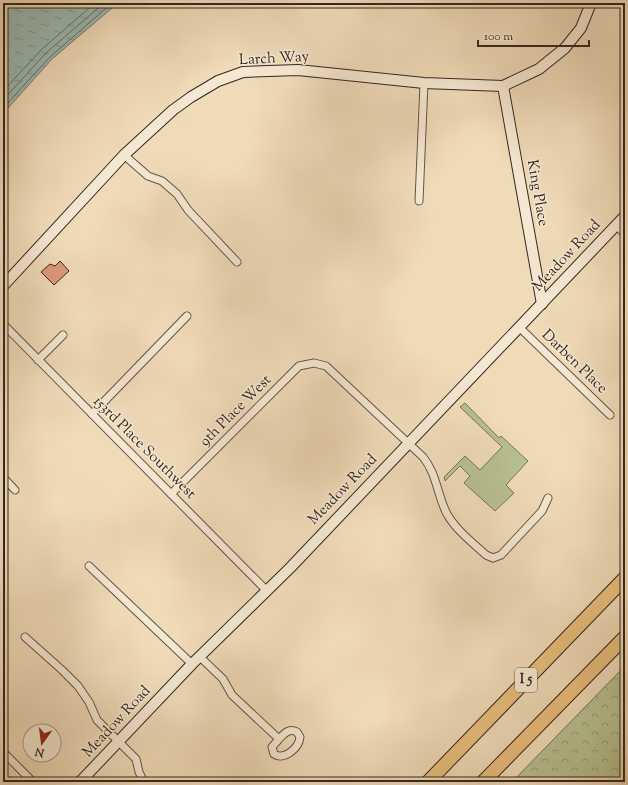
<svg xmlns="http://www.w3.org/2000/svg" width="628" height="785" viewBox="0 0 628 785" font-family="'Sorts Mill Goudy',serif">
	<defs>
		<pattern id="forest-crowns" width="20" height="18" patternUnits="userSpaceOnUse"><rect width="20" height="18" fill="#b8c090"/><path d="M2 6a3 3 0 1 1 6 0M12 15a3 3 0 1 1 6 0" fill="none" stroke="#969c75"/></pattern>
		<pattern id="water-ripples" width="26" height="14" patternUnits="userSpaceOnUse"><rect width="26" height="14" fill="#9bbab4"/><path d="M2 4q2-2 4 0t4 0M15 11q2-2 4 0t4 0" fill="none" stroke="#7f9792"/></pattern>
	</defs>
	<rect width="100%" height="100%" fill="#f0dbb9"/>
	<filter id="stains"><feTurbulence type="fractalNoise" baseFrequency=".005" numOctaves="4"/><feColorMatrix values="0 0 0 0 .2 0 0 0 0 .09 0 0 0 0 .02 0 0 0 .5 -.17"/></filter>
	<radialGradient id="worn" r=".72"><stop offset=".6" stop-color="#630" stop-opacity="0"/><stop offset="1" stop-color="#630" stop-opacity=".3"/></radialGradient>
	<!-- forest -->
	<polygon fill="url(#forest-crowns)" stroke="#767458" points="625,666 625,782 512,782"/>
	<!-- green -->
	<polygon fill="#b8c090" stroke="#767458" points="465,403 499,438 501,436 528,461 506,485 514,493 495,511 464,483 470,476 460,466 445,481 444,477 465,456 480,470 502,447 460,407"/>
	<!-- water -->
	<polygon fill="url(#water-ripples)" stroke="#717f78" points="3,3 118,3 52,59 8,108 3,116"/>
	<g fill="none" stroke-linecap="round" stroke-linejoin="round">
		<!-- shore -->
		<g stroke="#67706a" stroke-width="1">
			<polyline points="3,91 42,49 95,3"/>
			<polyline points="3,100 46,53 104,3"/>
			<polyline points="3,108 50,57 112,3"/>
		</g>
	</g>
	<!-- building -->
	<polygon fill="#dd9a7c" stroke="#33271f" points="60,261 69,271 54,285 41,272 50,264 55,266"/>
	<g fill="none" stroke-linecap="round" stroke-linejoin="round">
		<defs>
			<g id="street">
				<polyline points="124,155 148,176 162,181 177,194 188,210 237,262"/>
				<polyline points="419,201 424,83"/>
				<polyline points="616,225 625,234"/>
				<polyline points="3,324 267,591"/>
				<polyline points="520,328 610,415"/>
				<polyline points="38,360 63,335"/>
				<polyline points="92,414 187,316"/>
				<polyline points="3,477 15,490"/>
				<path d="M171,494l128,-128 15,-3 12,3 97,91c14,17 14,38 24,57 9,16 26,29 39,41l7,3 8,-3 41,-44 6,-13"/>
				<polyline points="89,566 192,664"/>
				<polyline points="25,637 62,670 78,686 89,702 97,720 136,759 139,772 144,782"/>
				<path d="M200,657l23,22 9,16 47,44 -7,8 2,7c10,7 25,-6 26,-17l-3,-5c-8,-4 -12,1 -18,7"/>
				<polyline points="3,752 33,782"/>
			</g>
			<g id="secondary">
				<polyline points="503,86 542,304"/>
				<polyline points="3,286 124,155 173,110 191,97 218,81 243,72 298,70 424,83 503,86 539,69 565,48 581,28 591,3"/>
				<polyline points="80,782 192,664 290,568 625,216"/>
			</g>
			<g id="highway">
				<polyline points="428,782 625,578"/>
				<polyline points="483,782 625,637"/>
			</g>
		</defs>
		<!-- street casing -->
		<use href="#street" stroke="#625446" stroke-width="9"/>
		<!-- secondary casing -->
		<use href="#secondary" stroke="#33271f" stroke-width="12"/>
		<!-- highway casing -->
		<use href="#highway" stroke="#33271f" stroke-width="15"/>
		<!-- street -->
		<use href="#street" stroke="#f5e8d2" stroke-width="7"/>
		<!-- secondary -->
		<use href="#secondary" stroke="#f5e8d2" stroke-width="10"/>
		<!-- highway -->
		<use href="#highway" stroke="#e8be7c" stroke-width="13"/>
	</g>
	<g text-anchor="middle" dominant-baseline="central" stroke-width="3" stroke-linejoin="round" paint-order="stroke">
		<!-- shield labels -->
		<rect fill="#f5e8d2" stroke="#6d6155" stroke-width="1" x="515" y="668" width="22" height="24" rx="3"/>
		<g font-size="14" font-weight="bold" fill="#33271f">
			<text x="526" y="680">I 5</text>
		</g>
		<!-- street labels -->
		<g font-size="15" fill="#33271f" stroke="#f5e8d2">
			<text transform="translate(274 59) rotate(-3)">Larch Way</text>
			<text transform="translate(537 193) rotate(80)">King Place</text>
			<text transform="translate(567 256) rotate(-47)">Meadow Road</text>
			<text transform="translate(574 362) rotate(44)">Darben Place</text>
			<text transform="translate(236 411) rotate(-45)">9th Place West</text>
			<text transform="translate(144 448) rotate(45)">153rd Place Southwest</text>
			<text transform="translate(343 490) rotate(-46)">Meadow Road</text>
			<text transform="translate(117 722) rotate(-47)">Meadow Road</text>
		</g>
	</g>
	<!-- margin -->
	<rect width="628" height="785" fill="none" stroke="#f0dbb9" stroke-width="16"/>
	<rect x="4" y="4" width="620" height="777" fill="none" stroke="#33271f" stroke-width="2"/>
	<rect x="8" y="8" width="612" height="769" fill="none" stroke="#33271f"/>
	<!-- north arrow -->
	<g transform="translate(42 743) rotate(194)"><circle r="19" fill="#f5e8d2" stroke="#a79b8a"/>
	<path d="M0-3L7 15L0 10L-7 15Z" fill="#8f2418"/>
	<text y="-6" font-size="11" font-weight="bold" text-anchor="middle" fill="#33271f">N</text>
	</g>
	<!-- scale -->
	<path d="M478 40v6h111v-6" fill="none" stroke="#33271f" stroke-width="2"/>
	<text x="484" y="40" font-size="12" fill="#33271f" stroke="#f5e8d2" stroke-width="3" paint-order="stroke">100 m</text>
	<rect width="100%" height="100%" filter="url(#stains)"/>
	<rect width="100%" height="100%" fill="url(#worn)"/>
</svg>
